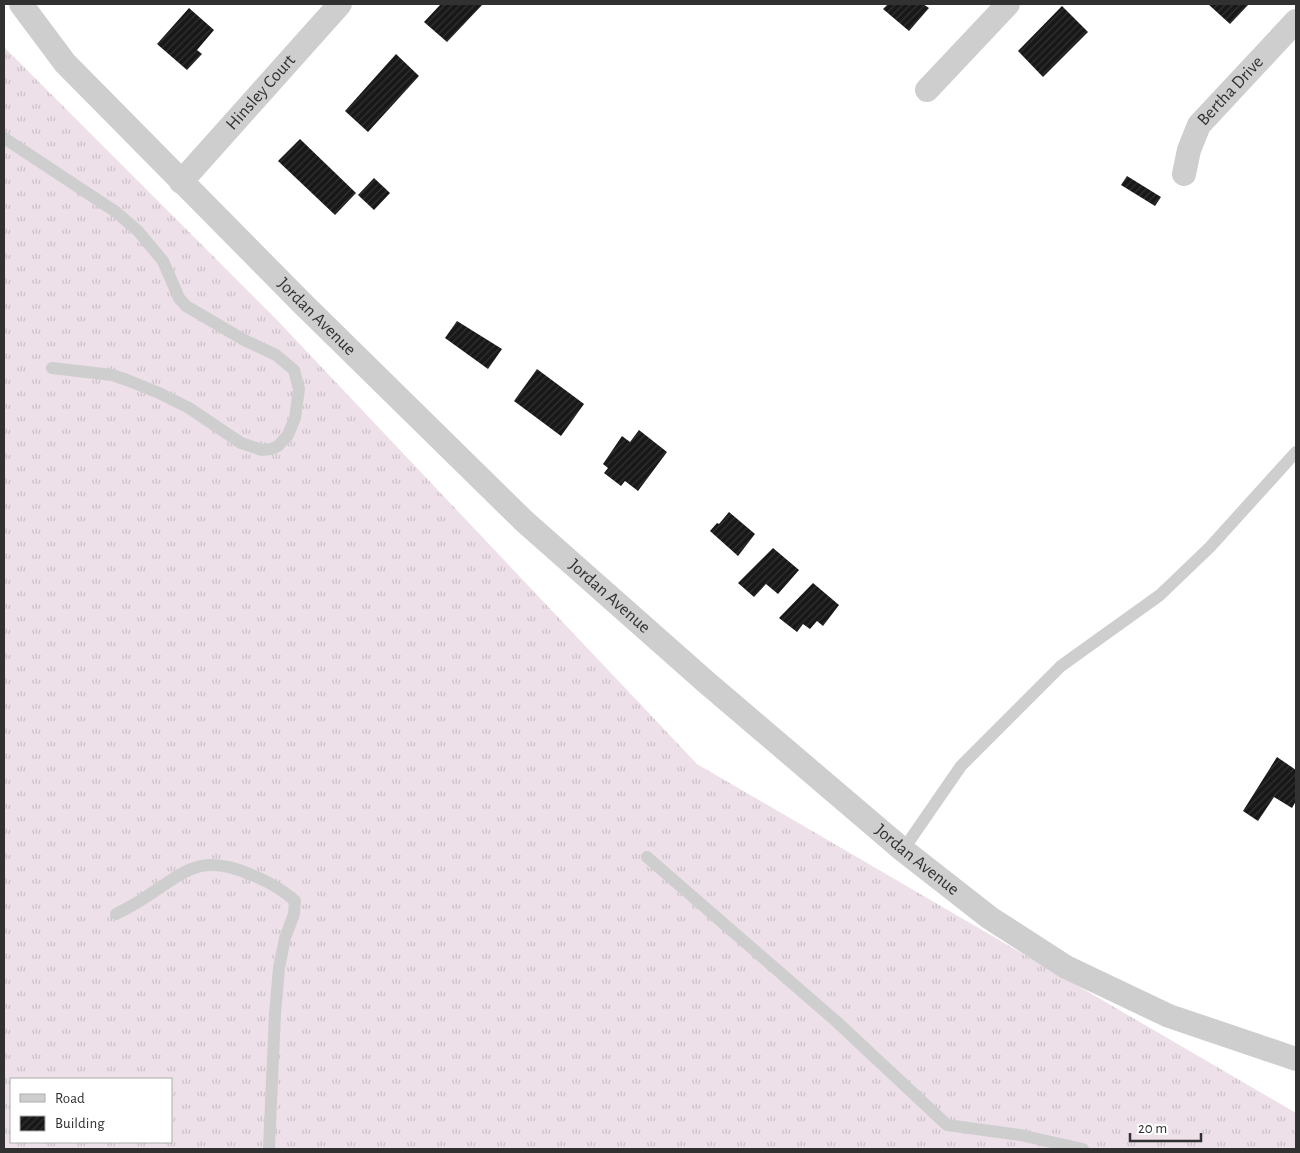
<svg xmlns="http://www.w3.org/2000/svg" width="1300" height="1153" viewBox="0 0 1300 1153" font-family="'Alegreya Sans',sans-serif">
	<defs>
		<pattern id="grass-tufts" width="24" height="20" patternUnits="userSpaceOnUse" patternTransform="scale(1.25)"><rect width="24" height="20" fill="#ede0e9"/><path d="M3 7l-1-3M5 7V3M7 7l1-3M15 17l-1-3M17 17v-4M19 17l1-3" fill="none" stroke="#ccc1c8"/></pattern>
		<pattern id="building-hatch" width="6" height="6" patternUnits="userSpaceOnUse" patternTransform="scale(1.25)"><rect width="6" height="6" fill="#181818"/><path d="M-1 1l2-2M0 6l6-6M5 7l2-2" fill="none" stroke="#313131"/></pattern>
	</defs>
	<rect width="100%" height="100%" fill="#fff"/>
	<!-- grass -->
	<path fill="url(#grass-tufts)" fill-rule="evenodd" d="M4,47l272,272 421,445 599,349v36h-1292zM11,1079h160v63h-160z"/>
	<!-- building -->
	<g fill="url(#building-hatch)">
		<polygon points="439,4 483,4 447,42 424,22 440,5"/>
		<polygon points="888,4 923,4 929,8 909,31 883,9"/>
		<polygon points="1208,4 1249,4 1230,24"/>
		<polygon points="1062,6 1088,32 1043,77 1018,51"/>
		<polygon points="189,8 214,30 197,50 202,54 187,70 157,44"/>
		<polygon points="396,54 419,76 368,132 345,111"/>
		<polygon points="300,139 356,193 335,215 278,161"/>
		<polygon points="1127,176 1161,197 1155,206 1121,185"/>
		<polygon points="374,178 390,193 374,210 358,195"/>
		<polygon points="457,321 502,349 488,369 445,338"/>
		<polygon points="537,369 584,404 561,436 514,401"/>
		<polygon points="639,430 667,452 638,491 625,481 621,486 604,473 608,468 603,464 622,436 630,442"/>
		<polygon points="729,512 755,534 738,556 710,531 717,523 719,524"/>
		<polygon points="773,548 799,570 778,594 766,584 754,597 738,583"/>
		<polygon points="813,583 839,605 823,626 817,621 810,629 803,624 797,632 779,618"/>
		<polygon points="1277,757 1296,770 1296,801 1292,808 1274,797 1258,821 1243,811"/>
	</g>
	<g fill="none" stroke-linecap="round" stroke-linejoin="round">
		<!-- lane -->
		<g stroke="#cecece" stroke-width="12">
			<polyline points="4,138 116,212 138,231 163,261 179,298 186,306 244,340 276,355 294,370 299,389 295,418 288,435 278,446 271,449 262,450 241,443 189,408 159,393 127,380 112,375 52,368"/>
			<polyline points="903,850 961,766 1061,666 1160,595 1210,547 1296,452"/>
			<polyline points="647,857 837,1022 947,1125 1020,1135 1083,1149"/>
			<path d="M116,914c10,-5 21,-11 30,-17 41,-27 55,-44 106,-22 15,6 31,15 43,26l-1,13 -9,24 -6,30 -4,46 -6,135"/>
		</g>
		<!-- street -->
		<g stroke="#cecece" stroke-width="24">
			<path id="s1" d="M21,4l44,59 237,240 222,218 182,161 197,168 87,68 76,49 103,49 127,43"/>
			<polyline points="927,90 1008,4"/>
			<path id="s2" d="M1184,174l5,-24 10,-25 97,-104"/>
			<path id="s3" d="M181,182l159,-178"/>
		</g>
	</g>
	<g text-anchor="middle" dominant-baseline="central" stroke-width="5" stroke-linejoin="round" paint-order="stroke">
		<!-- street labels -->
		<g font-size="18" fill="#313131" stroke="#fff">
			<text stroke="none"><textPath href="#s2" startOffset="98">Bertha Drive</textPath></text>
			<text stroke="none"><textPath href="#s3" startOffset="120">Hinsley Court</textPath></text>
			<text stroke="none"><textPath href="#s1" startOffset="431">Jordan Avenue</textPath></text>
			<text stroke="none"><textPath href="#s1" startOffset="836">Jordan Avenue</textPath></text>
			<text stroke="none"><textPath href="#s1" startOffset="1241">Jordan Avenue</textPath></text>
		</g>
	</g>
	<!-- border -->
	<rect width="1300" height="1153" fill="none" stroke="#313131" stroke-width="10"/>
	<!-- legend -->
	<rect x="10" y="1078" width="162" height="65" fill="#ffffff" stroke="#adadad"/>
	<rect x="20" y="1094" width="25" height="8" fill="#cecece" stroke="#adadad"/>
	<text x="55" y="1103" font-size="15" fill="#313131">Road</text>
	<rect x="20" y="1116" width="25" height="15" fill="url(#building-hatch)" stroke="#adadad"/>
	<text x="55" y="1128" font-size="15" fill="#313131">Building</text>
	<!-- scale -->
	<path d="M1130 1133v8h71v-8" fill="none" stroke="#313131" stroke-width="2.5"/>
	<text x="1138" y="1133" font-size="15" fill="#313131" stroke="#ffffff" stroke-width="4" paint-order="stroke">20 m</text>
</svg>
